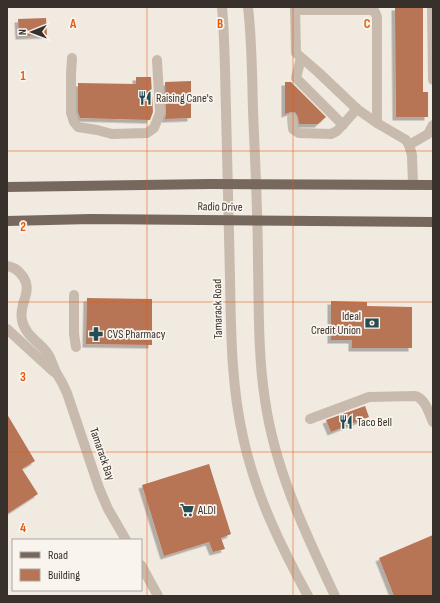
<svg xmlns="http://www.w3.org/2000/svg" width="440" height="603" viewBox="0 0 440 603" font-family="'Sofia Sans Condensed',sans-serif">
	<defs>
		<filter id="shadow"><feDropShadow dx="-3.5" dy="3.5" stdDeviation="0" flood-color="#0004"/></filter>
	</defs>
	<rect width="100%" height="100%" fill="#f1eae1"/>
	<!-- building -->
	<g fill="#b87457" filter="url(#shadow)">
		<polygon points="395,7 423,7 423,92 428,92 428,117 396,117"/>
		<polygon points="46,18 47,35 19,36 18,19"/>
		<polygon points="136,77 151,77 153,112 150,120 80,118 78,112 78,83 136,84"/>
		<polygon points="191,81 191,118 165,119 166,113 165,82"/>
		<polygon points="285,82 291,82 326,117 318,124 299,124 298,117 295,112 291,112 285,114"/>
		<polygon points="87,298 152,299 152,345 86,344"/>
		<polygon points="331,301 367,302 367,306 412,307 412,348 352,348 352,340 331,340"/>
		<polygon points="365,406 369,417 331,432 326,420"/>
		<polygon points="7,414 35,461 22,469 38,494 7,514"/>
		<polygon points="209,464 231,534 221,538 225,549 213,552 209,542 164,556 142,485"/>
		<polygon points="433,535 433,596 394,596 379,558"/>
	</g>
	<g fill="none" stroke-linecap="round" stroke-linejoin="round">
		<!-- minor -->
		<g stroke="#c8bbae" stroke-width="10">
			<path d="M222,7c3,34 3,69 4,103 1,56 3,111 4,167 1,53 1,107 13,160 12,56 37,108 65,159"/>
			<path d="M248,7c4,34 4,69 5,103 2,51 5,103 5,154 1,46 0,91 7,136 10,70 40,132 70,196"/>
			<polyline points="295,7 296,53 318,72 357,109 377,123 406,140 409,145"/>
			<polyline points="432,7 433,80"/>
			<polyline points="295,10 371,10 375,12 377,17 377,123"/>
			<polyline points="72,58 71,74 71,113 74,122 78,127 97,130 112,134 147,133 154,128 160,113 157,60"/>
			<polyline points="301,58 296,78 343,125"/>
			<polyline points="292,118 293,129 299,133 331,134 337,131 357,109"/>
			<polyline points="413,185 412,155 409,145 428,134 433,125"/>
			<path d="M7,266c5,1 10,3 13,7 16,17 -2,29 2,47 3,16 18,22 26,34 4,6 5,13 9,20 4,6 7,12 10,19l32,95 9,21 18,31"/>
			<polyline points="74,295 74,334 76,347"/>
			<polyline points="7,329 54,372"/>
			<path d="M310,419l59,-22 46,-1c10,2 14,17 18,26"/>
			<polyline points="141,565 158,596"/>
		</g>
		<!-- major -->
		<g stroke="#77685e" stroke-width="10">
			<polyline points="7,187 210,184 433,185"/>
			<polyline points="7,221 91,219 433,222"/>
		</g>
	</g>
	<!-- grid -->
	<path fill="none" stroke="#e8590c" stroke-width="1" stroke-opacity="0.55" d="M147,7v589M293,7v589M7,151h426M7,302h426M7,452h426"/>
	<!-- icons -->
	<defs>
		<symbol id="restaurant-bare" viewBox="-9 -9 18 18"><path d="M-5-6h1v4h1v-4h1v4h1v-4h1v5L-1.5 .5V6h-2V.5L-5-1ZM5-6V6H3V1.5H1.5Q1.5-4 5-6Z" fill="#254e54" stroke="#f9f4ed" stroke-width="2.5" paint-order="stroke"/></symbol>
		<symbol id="bank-bare" viewBox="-9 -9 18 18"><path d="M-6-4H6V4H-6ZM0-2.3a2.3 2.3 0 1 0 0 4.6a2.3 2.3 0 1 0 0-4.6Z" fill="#254e54" stroke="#f9f4ed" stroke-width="2.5" paint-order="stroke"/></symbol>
		<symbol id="pharmacy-bare" viewBox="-9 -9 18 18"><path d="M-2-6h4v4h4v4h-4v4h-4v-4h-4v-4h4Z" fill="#254e54" stroke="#f9f4ed" stroke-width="2.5" paint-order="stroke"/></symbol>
		<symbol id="supermarket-bare" viewBox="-9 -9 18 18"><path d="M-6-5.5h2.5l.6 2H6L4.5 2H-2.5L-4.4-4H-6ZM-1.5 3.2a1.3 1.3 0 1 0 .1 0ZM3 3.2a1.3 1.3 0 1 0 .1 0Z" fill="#254e54" stroke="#f9f4ed" stroke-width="2.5" paint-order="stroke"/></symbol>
	</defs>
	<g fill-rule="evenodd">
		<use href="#restaurant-bare" x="135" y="88" width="20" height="20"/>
		<use href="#bank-bare" x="362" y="313" width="20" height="20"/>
		<use href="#pharmacy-bare" x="86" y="324" width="20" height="20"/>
		<use href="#restaurant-bare" x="336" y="412" width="20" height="20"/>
		<use href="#supermarket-bare" x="177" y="500" width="20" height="20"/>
	</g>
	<g text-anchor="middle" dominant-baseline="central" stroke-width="3.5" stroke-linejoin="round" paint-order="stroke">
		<!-- poi labels -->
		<g font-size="12" fill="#37302b" stroke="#f9f4ed" text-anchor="start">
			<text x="156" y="98">Raising Cane's</text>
			<text x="361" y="316" text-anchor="end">Ideal<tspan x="361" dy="14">Credit Union</tspan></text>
			<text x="107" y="334">CVS Pharmacy</text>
			<text x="357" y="422">Taco Bell</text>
			<text x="198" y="510">ALDI</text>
		</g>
		<!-- street labels -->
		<g font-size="12" fill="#37302b" stroke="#f9f4ed">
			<text transform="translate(220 207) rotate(1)">Radio Drive</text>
			<text transform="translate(218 309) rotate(-91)">Tamarack Road</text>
			<text transform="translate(102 454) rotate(71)">Tamarack Bay</text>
		</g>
	</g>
	<g font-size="13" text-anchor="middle" font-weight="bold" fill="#e8590c" stroke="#f9f4ed" stroke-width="3.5" stroke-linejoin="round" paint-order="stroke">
		<text x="73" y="28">A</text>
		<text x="220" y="28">B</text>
		<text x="367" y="28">C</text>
		<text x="23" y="80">1</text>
		<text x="23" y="231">2</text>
		<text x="23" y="381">3</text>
		<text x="23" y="532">4</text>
	</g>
	<!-- border -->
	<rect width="440" height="603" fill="none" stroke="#37302b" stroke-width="16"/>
	<!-- legend -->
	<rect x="12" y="539" width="130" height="52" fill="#f9f4ed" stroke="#aba69f"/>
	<rect x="20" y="552" width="20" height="6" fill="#77685e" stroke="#aba69f"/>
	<text x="48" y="559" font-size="12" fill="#37302b">Road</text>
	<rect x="20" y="569" width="20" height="12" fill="#b87457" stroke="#aba69f"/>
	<text x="48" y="579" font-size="12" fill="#37302b">Building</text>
	<!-- north arrow -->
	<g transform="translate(32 32) rotate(269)" stroke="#f9f4ed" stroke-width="3" paint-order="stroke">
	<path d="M0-3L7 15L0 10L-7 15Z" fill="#37302b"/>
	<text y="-6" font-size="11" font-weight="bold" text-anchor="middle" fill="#37302b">N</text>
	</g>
</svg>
